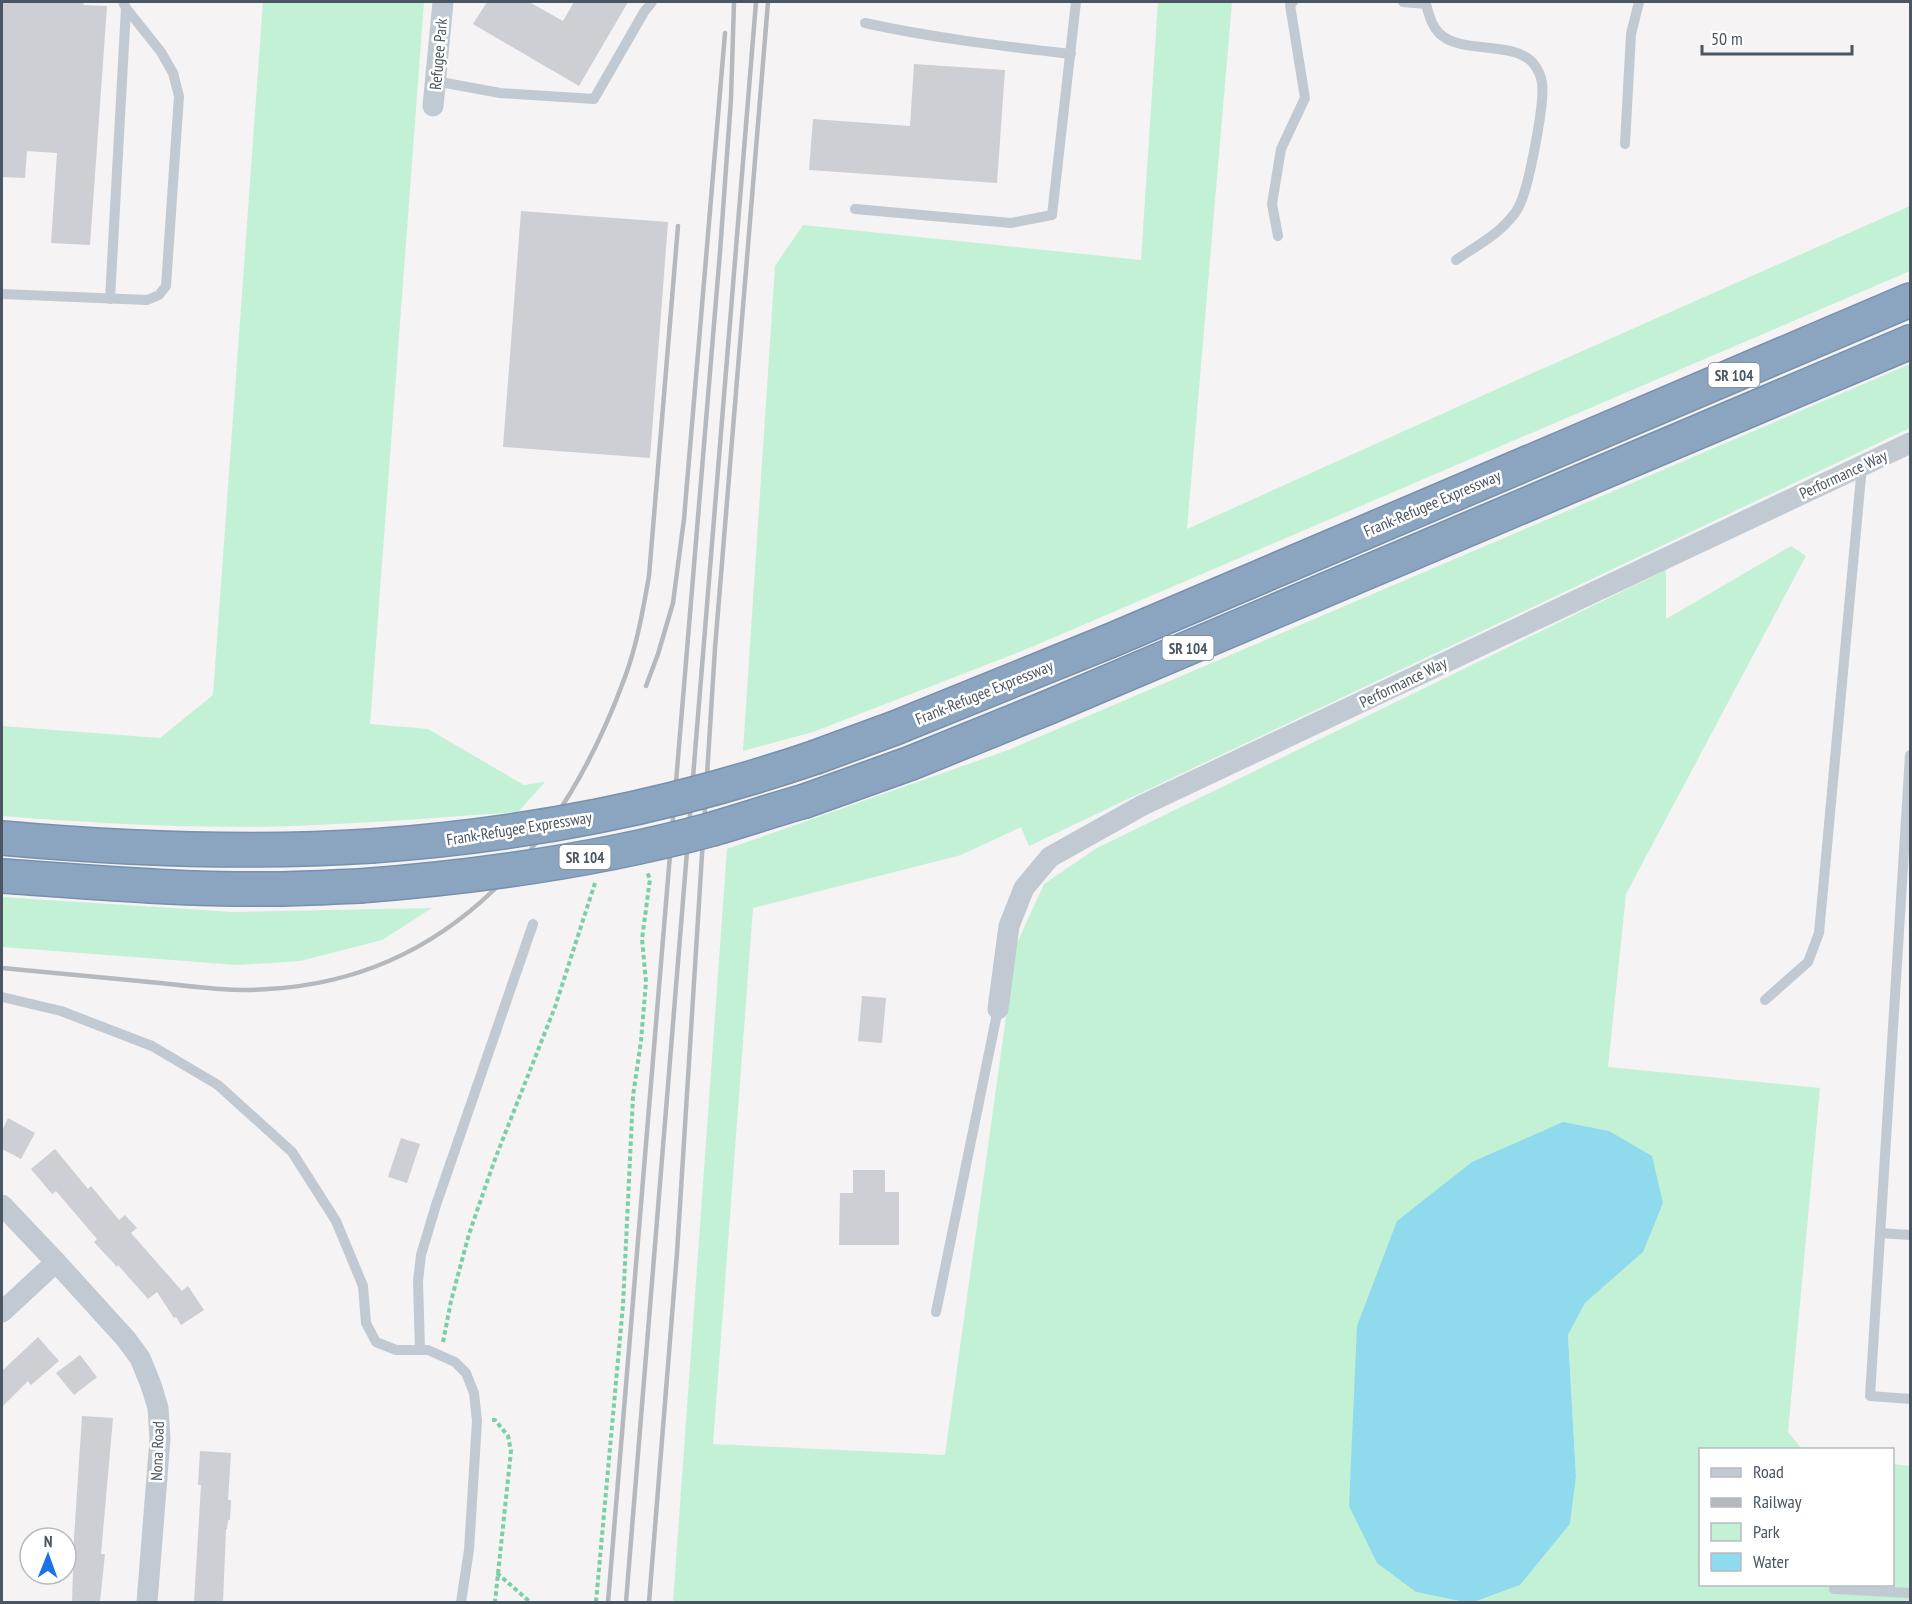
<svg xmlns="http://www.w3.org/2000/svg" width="1912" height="1604" viewBox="0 0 1912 1604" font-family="'PT Sans Narrow',sans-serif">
	<rect width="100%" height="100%" fill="#f5f3f3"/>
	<!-- green -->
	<g fill="#c3f1d5">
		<path d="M263,2h161l-54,722 58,5 96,56 21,-3 -27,30c-67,5 -134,10 -201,13 -105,5 -211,-1 -315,-9v-90l158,12 53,-43z"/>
		<polygon points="1158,2 1232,2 1187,529 1526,376 1910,206 1910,271 1022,651 813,732 743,751 775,266 803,225 1141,260"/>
		<polygon points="1910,364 1910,428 1029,846 1021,827 961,855 753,908 713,1444 945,1455 1016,945 1044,884 1097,848 1666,570 1666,619 1791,546 1806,556 1626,894 1608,1067 1820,1088 1788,1432 1802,1449 1700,1450 1700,1584 1892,1584 1893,1464 1910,1466 1910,1602 1474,1602 1520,1585 1570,1524 1576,1477 1568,1335 1585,1303 1643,1252 1652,1156 1416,1592 1464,1602 673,1602 727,849 1011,749"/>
		<polygon points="2,897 233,912 432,908 382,940 300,961 238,965 2,947"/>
	</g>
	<!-- water -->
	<polygon fill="#90daee" points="1563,1122 1609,1131 1652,1156 1663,1203 1643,1252 1585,1303 1568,1335 1576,1477 1570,1524 1520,1585 1474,1602 1464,1602 1416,1592 1377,1563 1349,1506 1357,1326 1397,1221 1472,1162"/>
	<!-- building -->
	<g fill="#cdcfd5">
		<polygon points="2,2 84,2 83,5 107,6 90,245 51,243 57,153 27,151 25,178 2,177"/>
		<polygon points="487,2 529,2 563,21 574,2 628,2 579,86 473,24"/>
		<polygon points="914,64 1005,70 997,183 809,170 813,119 910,126"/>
		<polygon points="521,211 668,222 650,458 503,447"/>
		<polygon points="862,996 886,998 882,1043 858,1041"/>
		<polygon points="8,1118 35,1133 21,1159 2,1149 2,1131"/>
		<polygon points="401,1138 420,1144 407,1183 388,1177"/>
		<polygon points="55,1149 88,1189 91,1186 119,1220 125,1215 137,1228 131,1233 182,1291 188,1286 204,1310 181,1325 176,1317 174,1318 157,1292 148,1299 118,1265 117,1267 94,1242 97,1239 56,1191 52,1194 31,1169"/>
		<polygon points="853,1170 885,1170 885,1192 899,1192 899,1245 839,1245 840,1193 853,1193"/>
		<polygon points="38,1337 59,1361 31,1385 28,1381 2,1407 2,1371"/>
		<polygon points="80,1355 97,1377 74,1395 56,1373"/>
		<polygon points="82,1416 113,1418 101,1554 105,1554 100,1602 72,1602 74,1538"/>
		<polygon points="200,1451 231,1453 228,1500 231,1500 230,1520 228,1520 227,1529 226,1529 223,1602 194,1602 201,1485 198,1485"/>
	</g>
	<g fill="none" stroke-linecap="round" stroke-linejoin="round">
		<defs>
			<g id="highway">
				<polyline points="816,757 895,728 1112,640 1910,300"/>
				<polyline points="805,801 911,763 1049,707 1910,342"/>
				<path d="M2,838c123,11 246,16 369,8"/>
				<path d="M2,876c89,6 179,14 270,13 29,0 58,-2 87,-3"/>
			</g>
		</defs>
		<!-- highway casing -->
		<use href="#highway" stroke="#7690ad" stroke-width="36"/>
		<!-- path -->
		<g stroke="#7ad0a6" stroke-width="4" stroke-dasharray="4.5 3" stroke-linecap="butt">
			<polyline points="443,1342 451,1301 469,1234 495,1159 555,1007 595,883"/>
			<polyline points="492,1420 495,1420 508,1436 511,1451 495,1602"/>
			<polyline points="497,1573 530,1602"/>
			<polyline points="596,1602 623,1305 633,1096 641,1041 646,982 642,939 650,879 647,872"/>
		</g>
		<!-- lane -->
		<g stroke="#c1cad2" stroke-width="10">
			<polyline points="1403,2 1426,4 1426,2"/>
			<path d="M1426,4c3,10 5,21 13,29 21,22 74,7 94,30 5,6 8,13 9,20 3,20 -13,102 -22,121 -2,5 -6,11 -10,15 -14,17 -37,29 -54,41"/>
			<path d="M865,23c68,15 137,23 206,31"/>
			<polyline points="435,81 500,93 594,99 644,12 652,2"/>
			<polyline points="1625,144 1631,34 1639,2"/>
			<polyline points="855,209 1011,223 1052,215 1076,2"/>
			<polyline points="1278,236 1272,204 1281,149 1305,98 1290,5 1293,2"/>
			<polyline points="2,294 147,300 159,295 166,286 179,96 173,73 161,52 126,8 123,2"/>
			<polyline points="110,299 126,8"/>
			<polyline points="1910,755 1870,1396 1910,1399"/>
			<polyline points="2,997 61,1011 152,1046 218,1085 292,1152 336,1221 363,1286 366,1323 376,1342 396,1350 428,1350 455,1362 466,1373 474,1393 477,1421 469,1550 461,1602"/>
			<polyline points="1765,1000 1808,962 1819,933 1862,466"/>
			<polyline points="1880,1233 1910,1235"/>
			<polyline points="936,1312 998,1009"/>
			<polyline points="420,1350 418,1281 421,1255 436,1205 533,924"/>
			<polyline points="1834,1589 1910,1593"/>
		</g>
		<!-- street -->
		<g stroke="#c1cad2" stroke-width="21">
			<polyline points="433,106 443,2"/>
			<polyline points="998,1009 1009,926 1024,888 1050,857 1143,805 1910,443"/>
			<polyline points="2,1205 56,1262 126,1339 140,1358 151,1385 158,1408 160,1439 147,1602"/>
			<polyline points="2,1312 56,1262"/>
		</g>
		<!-- highway -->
		<use href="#highway" stroke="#8ba5c1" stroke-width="33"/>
		<!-- rail -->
		<g stroke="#b5b8bd" stroke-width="4.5">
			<polyline points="646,686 658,654 673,603 684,519 725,33"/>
			<path d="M2,968c52,5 105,10 158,15 36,4 72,9 108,6 185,-10 298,-150 357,-312 12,-32 18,-67 24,-101l29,-350"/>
			<polyline points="608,1602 720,252 731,99 734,2"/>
			<polyline points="626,1602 756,2"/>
			<polyline points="649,1602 677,1253 715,648 768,2"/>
		</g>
		<defs>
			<g id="highway-bridge">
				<path d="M371,846c156,-11 298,-39 445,-89"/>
				<path d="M359,886c118,-9 236,-25 350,-56 32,-9 64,-20 96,-29"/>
			</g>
		</defs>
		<!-- highway-bridge casing -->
		<use href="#highway-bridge" stroke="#7690ad" stroke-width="36" stroke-linecap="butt"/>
		<!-- highway-bridge -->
		<use href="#highway-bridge" stroke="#8ba5c1" stroke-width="33"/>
	</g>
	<g text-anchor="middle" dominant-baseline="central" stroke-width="5" stroke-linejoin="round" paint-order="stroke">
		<!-- shield labels -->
		<g fill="#fff" stroke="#808990" stroke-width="1.5">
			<rect x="1708.5" y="363" width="51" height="24" rx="4.5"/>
			<rect x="1162.5" y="636" width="51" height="24" rx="4.5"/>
			<rect x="559.5" y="845" width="51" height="24" rx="4.5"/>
		</g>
		<g font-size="15" font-weight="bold" fill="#4a5661">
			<text x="1734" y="375">SR 104</text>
			<text x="1188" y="648">SR 104</text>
			<text x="585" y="857">SR 104</text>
		</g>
		<!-- street labels -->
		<g font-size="16" fill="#4a5661" stroke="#fff">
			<text transform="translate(438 54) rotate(-85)">Refugee Park</text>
			<text transform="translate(1843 474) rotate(-25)">Performance Way</text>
			<text transform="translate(1432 503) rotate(-23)">Frank-Refugee Expressway</text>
			<text transform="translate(1403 682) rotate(-26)">Performance Way</text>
			<text transform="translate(984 692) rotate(-22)">Frank-Refugee Expressway</text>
			<text transform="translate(519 828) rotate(-9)">Frank-Refugee Expressway</text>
			<text transform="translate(157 1451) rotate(-88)">Nona Road</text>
		</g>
	</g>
	<!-- border -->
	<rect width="1912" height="1604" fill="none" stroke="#4a5661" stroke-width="6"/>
	<!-- legend -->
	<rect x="1699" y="1448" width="195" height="138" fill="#ffffff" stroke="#b7bbc0" stroke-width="1.5"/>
	<rect x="1711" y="1468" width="30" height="9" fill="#c1cad2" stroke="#b7bbc0" stroke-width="1.5"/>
	<text x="1753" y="1478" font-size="18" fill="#4a5661">Road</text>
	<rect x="1711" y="1498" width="30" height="9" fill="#b5b8bd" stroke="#b7bbc0" stroke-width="1.5"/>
	<text x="1753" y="1508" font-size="18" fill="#4a5661">Railway</text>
	<rect x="1711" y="1523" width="30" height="18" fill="#c3f1d5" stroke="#b7bbc0" stroke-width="1.5"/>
	<text x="1753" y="1538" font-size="18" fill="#4a5661">Park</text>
	<rect x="1711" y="1553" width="30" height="18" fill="#90daee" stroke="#b7bbc0" stroke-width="1.5"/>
	<text x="1753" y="1568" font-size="18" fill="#4a5661">Water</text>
	<!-- north arrow -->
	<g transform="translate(48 1556) rotate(1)"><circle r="28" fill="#ffffff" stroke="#b7bbc0" stroke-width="1.5"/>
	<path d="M0-4.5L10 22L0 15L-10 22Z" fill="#1a73e8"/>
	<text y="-9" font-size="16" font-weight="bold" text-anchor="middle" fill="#4a5661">N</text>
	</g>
	<!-- scale -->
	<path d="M1702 45v9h150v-9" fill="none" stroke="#4a5661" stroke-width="3"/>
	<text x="1711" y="45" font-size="18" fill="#4a5661" stroke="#ffffff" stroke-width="4.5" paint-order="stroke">50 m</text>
</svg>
